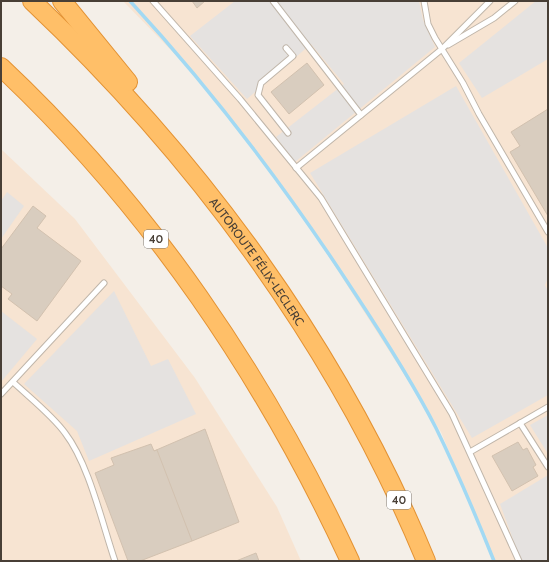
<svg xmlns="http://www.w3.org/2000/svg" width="549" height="562" viewBox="0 0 549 562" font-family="Cabin,sans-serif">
	<rect width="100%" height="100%" fill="#f4efe8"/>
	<!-- commercial -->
	<g fill="#f7e4d2">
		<polygon points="123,1 548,1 548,561 494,561 441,432 308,224 204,84"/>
		<polygon points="1,149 75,219 195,378 277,507 301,561 1,561"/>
	</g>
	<!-- parking -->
	<g fill="#e5e2e0">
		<polygon points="235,1 419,1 423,20 435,47 295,162 276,137 344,84 311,44 247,99 190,36"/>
		<polygon points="536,1 548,1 548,59 482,98 459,63"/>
		<polygon points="456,86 548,248 548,278 545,285 548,291 548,395 472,438 310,173"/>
		<polygon points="7,192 24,206 1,239 1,201"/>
		<polygon points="114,291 151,366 168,359 196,414 89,461 77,431 24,384"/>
		<polygon points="1,311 37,339 1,382"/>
		<polygon points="548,415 548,454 530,425"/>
		<polygon points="548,475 548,561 521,561 500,504"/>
	</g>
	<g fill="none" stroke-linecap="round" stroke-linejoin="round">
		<!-- stream -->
		<path stroke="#a2d9f3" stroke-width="3.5" d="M130,1c83,90 157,188 224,291 29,44 58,89 82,136 21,43 40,88 58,133"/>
	</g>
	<!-- building -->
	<g fill="#d9cdbf" stroke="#d2c1af">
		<polygon points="192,1 205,1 197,8"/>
		<polygon points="307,63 324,85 289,114 271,92"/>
		<polygon points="548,109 548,216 510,152 520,146 511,132"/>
		<polygon points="33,206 46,216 37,228 81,261 37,321 8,299 12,294 1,286 1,249"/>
		<polygon points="205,429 239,522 192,541 154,451"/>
		<polygon points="518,442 523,450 527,448 536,465 533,467 538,476 512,491 492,456"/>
		<polygon points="151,444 154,451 157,450 192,541 140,561 128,561 95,473 114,465 111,458"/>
		<polygon points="256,553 259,561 236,561"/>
	</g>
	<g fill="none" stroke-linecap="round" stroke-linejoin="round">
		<defs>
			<g id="lane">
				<polyline points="153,1 240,99 321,198 452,414 519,561"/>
				<polyline points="273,1 361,115"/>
				<polyline points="424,1 428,24 435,38 463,83 479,114 548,232"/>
				<polyline points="448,45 494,18 515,1"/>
				<polyline points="286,48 293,56 261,83 258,95 288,133"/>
				<polyline points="296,168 442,49 490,1"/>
				<path d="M13,382c16,15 40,34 52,51 24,31 37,90 50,128"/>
				<polyline points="1,394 104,283"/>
				<polyline points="520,423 548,467"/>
				<polyline points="470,452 548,407"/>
			</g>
			<g id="highway">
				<path id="s1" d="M32,1c167,158 306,347 394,560"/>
				<polyline points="62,1 128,82"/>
				<path d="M1,67c148,139 264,310 349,494"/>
			</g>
		</defs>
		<!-- lane casing -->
		<use href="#lane" stroke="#c0b6aa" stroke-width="7"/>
		<!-- highway casing -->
		<use href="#highway" stroke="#e39233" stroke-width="20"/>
		<!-- lane -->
		<use href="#lane" stroke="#fff" stroke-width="5"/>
		<!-- highway -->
		<use href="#highway" stroke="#ffbf68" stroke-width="18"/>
	</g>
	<g text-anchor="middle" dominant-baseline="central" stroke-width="3" stroke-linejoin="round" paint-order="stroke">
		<!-- shield labels -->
		<g fill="#fff" stroke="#7f7972" stroke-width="1">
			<rect x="144" y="230" width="24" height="18" rx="3"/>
			<rect x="387" y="491" width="24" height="18" rx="3"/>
		</g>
		<g font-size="11" font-weight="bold" fill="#483f36">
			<text x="156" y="239">40</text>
			<text x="399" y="500">40</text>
		</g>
		<!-- street labels -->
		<g font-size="12" fill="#483f36" stroke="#fff">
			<text stroke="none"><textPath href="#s1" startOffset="345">AUTOROUTE FÉLIX-LECLERC</textPath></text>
		</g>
	</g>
	<!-- border -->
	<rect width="549" height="562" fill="none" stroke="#483f36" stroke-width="4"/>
</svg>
